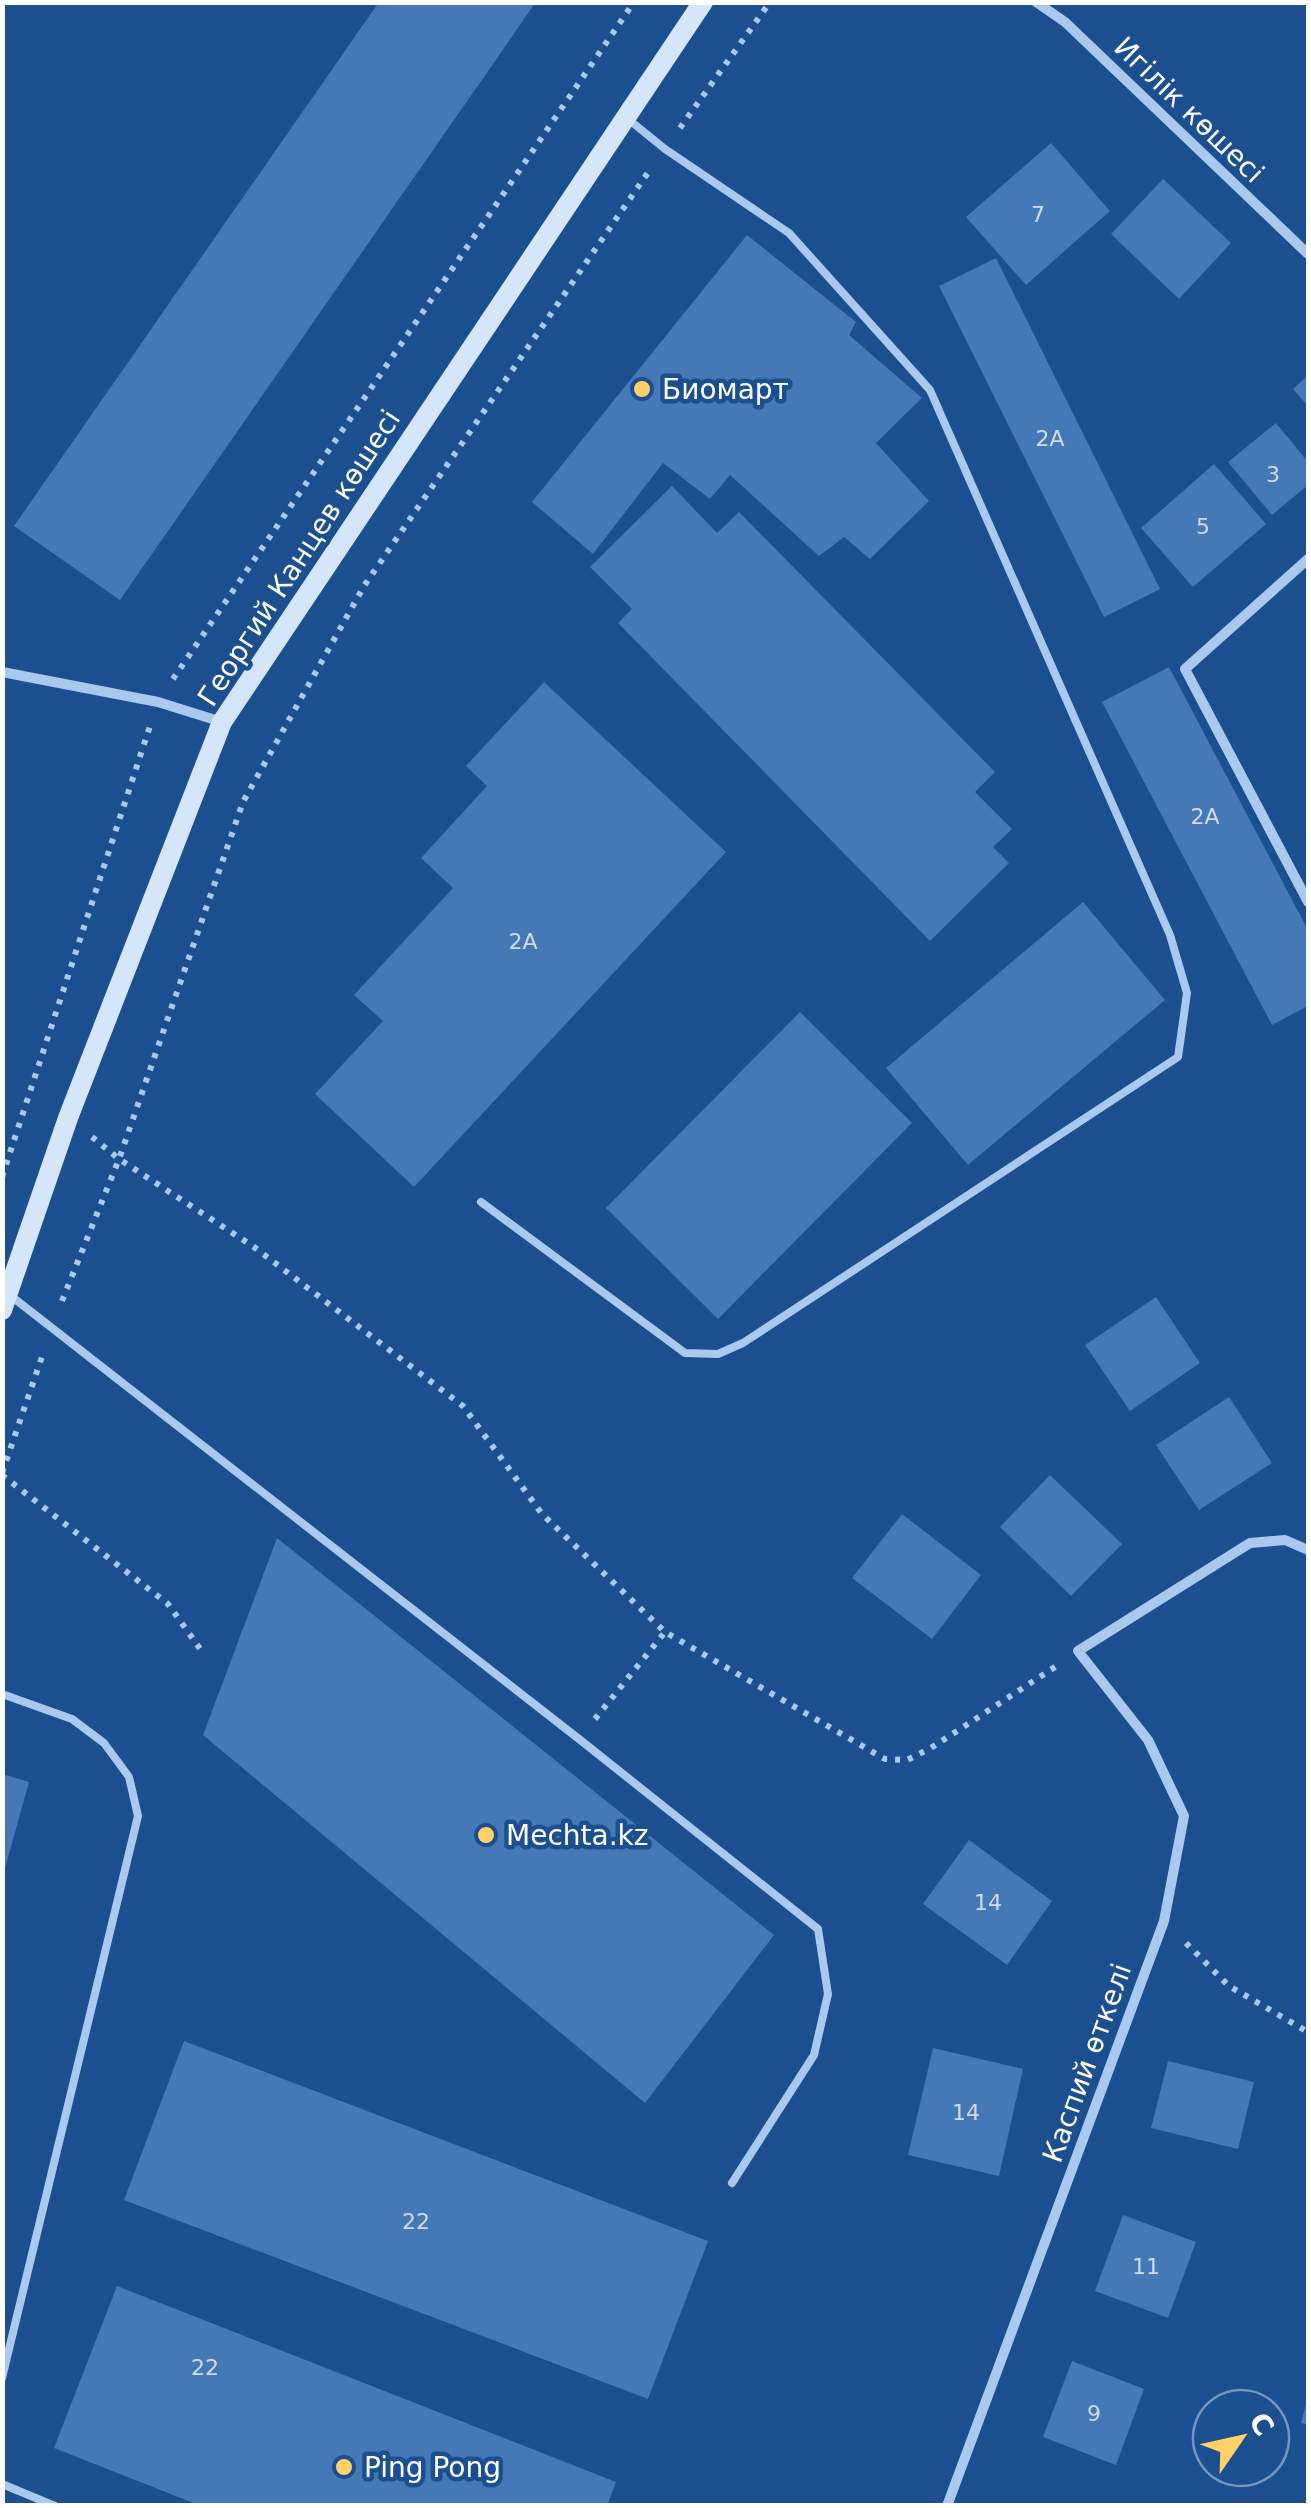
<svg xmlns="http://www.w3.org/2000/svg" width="1311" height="2508" viewBox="0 0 1311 2508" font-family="'DejaVu Sans',sans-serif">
	<rect width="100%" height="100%" fill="#1b4f8f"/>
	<!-- building -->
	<g fill="#4478b7">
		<polygon points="379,2 536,2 120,600 14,526"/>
		<polygon points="1051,143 1110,211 1026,285 966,217"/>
		<polygon points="1163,179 1231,243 1179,299 1111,234"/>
		<polygon points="747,235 856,322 849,335 922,398 876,443 929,501 870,559 844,537 819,556 730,475 710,499 663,463 593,554 532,502"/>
		<polygon points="996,258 1160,589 1104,617 939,286"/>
		<polygon points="1308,375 1308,406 1293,389"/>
		<polygon points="1276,423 1308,462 1308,485 1272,515 1228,462"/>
		<polygon points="1214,464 1266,524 1193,587 1141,528"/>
		<polygon points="672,486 717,533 739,512 995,772 975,792 1012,829 993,847 1009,863 930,941 618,623 632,609 590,567"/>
		<polygon points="1169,667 1308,930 1308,1006 1272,1025 1102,702"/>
		<polygon points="544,682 726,852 414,1187 315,1094 383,1021 354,995 453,888 421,858 487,786 466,766"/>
		<polygon points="1083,902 1165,1000 968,1165 886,1068"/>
		<polygon points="800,1012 912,1123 718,1319 606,1208"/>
		<polygon points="1156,1297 1200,1363 1130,1411 1085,1345"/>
		<polygon points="1229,1397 1272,1463 1199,1510 1156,1445"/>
		<polygon points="1050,1475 1122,1544 1071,1596 1000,1527"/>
		<polygon points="902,1514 981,1575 932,1639 852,1578"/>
		<polygon points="277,1538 774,1935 645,2103 203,1735"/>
		<polygon points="2,1774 29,1782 4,1872 2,1872"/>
		<polygon points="969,1840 1052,1901 1007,1965 923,1904"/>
		<polygon points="184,2041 708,2241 648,2399 124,2200"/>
		<polygon points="933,2048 1023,2069 999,2176 908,2155"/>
		<polygon points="1168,2061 1254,2082 1238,2149 1151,2128"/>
		<polygon points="1123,2215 1196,2242 1168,2318 1095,2291"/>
		<polygon points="117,2286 616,2482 607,2506 201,2506 54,2448"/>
		<polygon points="1072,2361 1144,2389 1116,2465 1043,2437"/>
		<polygon points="1307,2401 1308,2402 1308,2425 1301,2423"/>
	</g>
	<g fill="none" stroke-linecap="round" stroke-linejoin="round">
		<!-- path -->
		<g stroke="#a9c9ee" stroke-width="6" stroke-dasharray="5 8" stroke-linecap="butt">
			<polyline points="680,128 770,2"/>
			<polyline points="173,679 634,2"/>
			<polyline points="92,1137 119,1159 254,1247 463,1406 542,1514 665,1632 885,1759 907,1760 931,1748 1058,1665"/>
			<polyline points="2,1177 150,726"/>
			<polyline points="62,1301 119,1159 243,802 364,586 649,171"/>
			<polyline points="2,1473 44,1351"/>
			<polyline points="2,1475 168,1604 201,1650"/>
			<polyline points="595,1719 665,1632"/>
			<polyline points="1186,1943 1229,1986 1308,2032"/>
		</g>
		<!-- service -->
		<g stroke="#a9c9ee" stroke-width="8">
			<polyline points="481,1202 685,1353 718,1354 743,1343 1178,1057 1187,993 1170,935 930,390 789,233 665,149 628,119"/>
			<polyline points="11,1296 579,1739 818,1929 828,1994 814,2055 732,2183"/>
			<polyline points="2,1694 72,1719 104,1743 129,1777 138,1816 2,2378"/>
			<polyline points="2,2484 55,2506"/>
		</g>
		<!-- minor -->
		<g stroke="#a9c9ee" stroke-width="10">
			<polyline points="1036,2 1065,22 1308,254"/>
			<polyline points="1308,559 1185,669 1308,902"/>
			<polyline points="2,672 158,702 222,722"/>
			<polyline points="947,2506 1164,1921 1184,1816 1148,1740 1078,1651 1250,1543 1285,1540 1308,1550"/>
		</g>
		<!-- secondary -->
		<polyline stroke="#d6e6fa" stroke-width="20" points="2,1310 68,1118 222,722 703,2"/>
	</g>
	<!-- markers -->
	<g fill="#ffd166" stroke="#1b4f8f" stroke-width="4">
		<circle cx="642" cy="389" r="10"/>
		<circle cx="486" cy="1835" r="10"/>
		<circle cx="344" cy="2467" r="10"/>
	</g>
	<g text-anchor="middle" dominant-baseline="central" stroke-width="9" stroke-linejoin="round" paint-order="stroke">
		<!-- number labels -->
		<g font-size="22" fill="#d0dded">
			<text x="1038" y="214">7</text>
			<text x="1050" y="438">2А</text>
			<text x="1273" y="474">3</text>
			<text x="1203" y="526">5</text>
			<text x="1205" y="816">2А</text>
			<text x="523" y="941">2А</text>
			<text x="988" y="1902">14</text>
			<text x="966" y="2112">14</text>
			<text x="416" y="2221">22</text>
			<text x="1146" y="2266">11</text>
			<text x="205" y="2367">22</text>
			<text x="1094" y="2413">9</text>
		</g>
		<!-- street labels -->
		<g font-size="28" fill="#fff" stroke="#1b4f8f">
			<text transform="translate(1189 110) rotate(44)">Игілік көшесі</text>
			<text transform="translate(299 558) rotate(-57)">Георгий Канцев көшесі</text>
			<text transform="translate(1087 2063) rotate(-70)">Каспий өткелі</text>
		</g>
		<!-- poi labels -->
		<g font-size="28" fill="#fff" stroke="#1b4f8f" text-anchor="start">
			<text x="662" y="389">Биомарт</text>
			<text x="506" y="1835">Mechta.kz</text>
			<text x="364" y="2467">Ping Pong</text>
		</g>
	</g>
	<!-- border -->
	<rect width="1311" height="2508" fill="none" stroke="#ffffff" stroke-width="10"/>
	<!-- north arrow -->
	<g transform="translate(1241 2438) rotate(56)"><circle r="48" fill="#1b4f8f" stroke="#7695bc" stroke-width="2.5"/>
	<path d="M0-8L18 38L0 25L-18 38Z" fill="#ffd166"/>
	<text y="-15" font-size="28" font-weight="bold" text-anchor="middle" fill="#ffffff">С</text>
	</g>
</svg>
